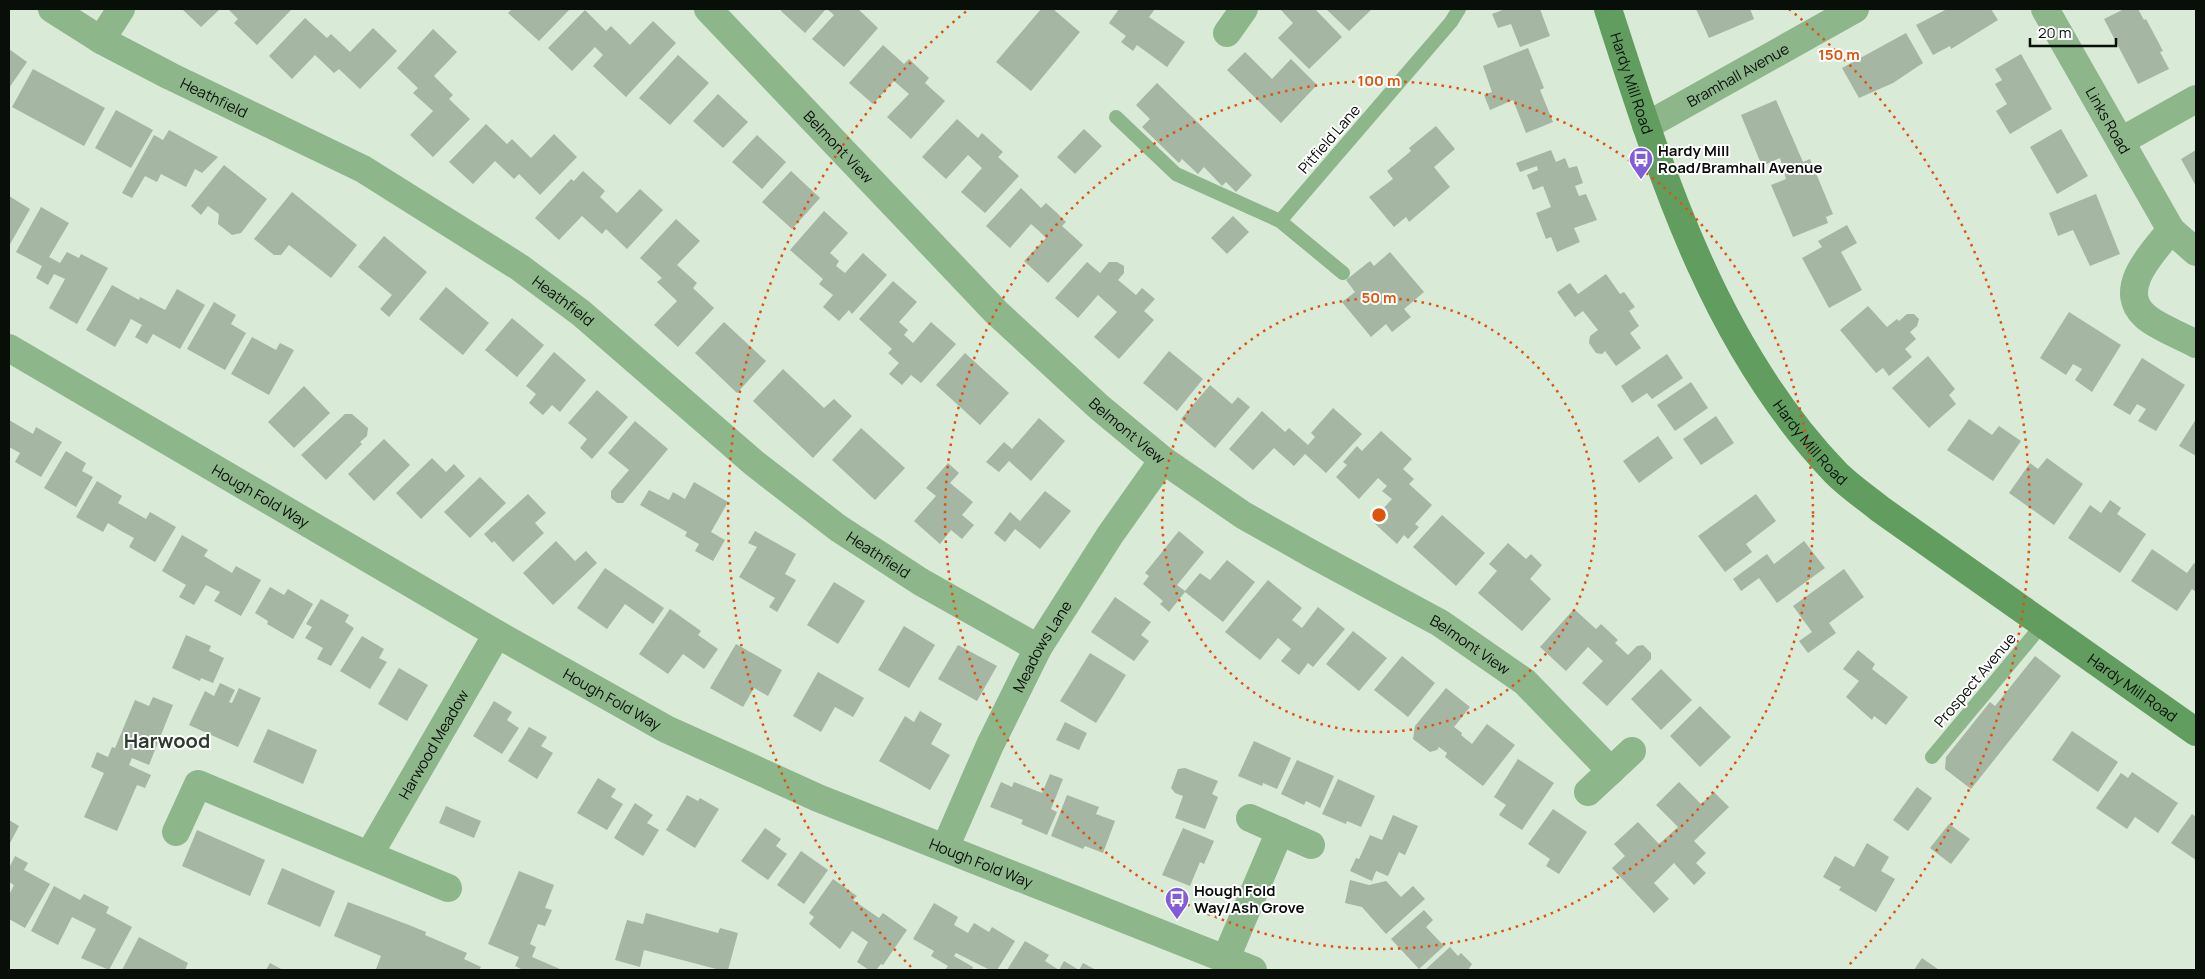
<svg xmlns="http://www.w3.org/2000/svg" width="2205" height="979" viewBox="0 0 2205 979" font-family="Manrope,sans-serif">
	<rect width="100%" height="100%" fill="#d9ebd7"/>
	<!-- building -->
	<g fill="#a5b6a3">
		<polygon points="182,9 220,9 201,27"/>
		<polygon points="228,9 292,9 257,45 234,23 238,19"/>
		<polygon points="512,9 570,9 539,41 508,13"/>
		<polygon points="782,9 826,9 805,33 781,11"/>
		<polygon points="827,9 858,9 878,28 844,67 812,39 834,15"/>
		<polygon points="1041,9 1053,9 1080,32 1031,91 996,62"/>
		<polygon points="1119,9 1155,9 1149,17 1185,42 1167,67 1137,45 1133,51 1121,42 1126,36 1109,23"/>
		<polygon points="1280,9 1315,9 1342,37 1309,69 1278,38 1293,23"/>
		<polygon points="1326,9 1372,9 1349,31"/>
		<polygon points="1505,9 1540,9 1550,36 1520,47 1511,24 1498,28 1492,14"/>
		<polygon points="1696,9 1750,9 1754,19 1709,38"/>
		<polygon points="1947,9 1991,9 1998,20 1951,49 1950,46 1933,55 1916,25"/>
		<polygon points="2124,9 2138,9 2144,20 2146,19 2163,51 2160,52 2169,69 2138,84 2104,19"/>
		<polygon points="585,10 606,31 611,26 630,45 653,21 676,43 626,97 593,66 603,55 595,47 572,71 548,48"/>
		<polygon points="305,18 327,38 331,34 350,52 373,28 397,51 360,89 339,69 334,73 315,55 292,79 269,56"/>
		<polygon points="433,29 457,52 434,76 453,95 449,99 470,119 433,157 410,135 433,111 413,93 418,88 397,68"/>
		<polygon points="1906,33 1923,63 1893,83 1859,98 1842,68"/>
		<polygon points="883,45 904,64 909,59 929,78 925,83 945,101 911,139 887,117 909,94 894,81 873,104 849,83"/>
		<polygon points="1528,48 1544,88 1540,90 1553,122 1526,133 1513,100 1490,110 1484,95 1492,92 1483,66"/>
		<polygon points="9,49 27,62 9,88"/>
		<polygon points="1245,52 1272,79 1291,59 1317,85 1281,123 1227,70"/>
		<polygon points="2021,54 2052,109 2010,134 1996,111 2007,104 1995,84 2002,80 1995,69"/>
		<polygon points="678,55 709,83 670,125 639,98"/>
		<polygon points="33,69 105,108 84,146 12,107"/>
		<polygon points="1157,83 1252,175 1236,192 1226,182 1222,186 1204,167 1198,174 1182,159 1179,163 1142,127 1150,119 1136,105"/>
		<polygon points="718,94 748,122 723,148 693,121"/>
		<polygon points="1776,100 1803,162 1810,159 1833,214 1826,217 1828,223 1793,237 1771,185 1786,179 1780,158 1762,166 1741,115"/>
		<polygon points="116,110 153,130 131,168 95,148"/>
		<polygon points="957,119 978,138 982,133 1003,152 998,157 1019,176 985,213 961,192 982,168 968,155 946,179 922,157"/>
		<polygon points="486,124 507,144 512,139 531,158 554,134 577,157 540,195 519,174 514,179 495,161 473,184 449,162"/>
		<polygon points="1436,126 1455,149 1434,167 1450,187 1409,222 1406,217 1394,227 1369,197 1393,179 1387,171 1411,151 1409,148"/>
		<polygon points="1084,129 1102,146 1075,174 1057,157"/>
		<polygon points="2061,129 2088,176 2057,194 2030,147"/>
		<polygon points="169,130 218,157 202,173 195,169 186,187 161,174 157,182 145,176 132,198 122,193 154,135 163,140"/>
		<polygon points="757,135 786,162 762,189 732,162"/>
		<polygon points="1551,150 1556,162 1565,158 1569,168 1577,166 1583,183 1575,186 1579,196 1586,194 1597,220 1574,228 1580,242 1557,252 1551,237 1546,239 1536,213 1551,207 1543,186 1533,190 1527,175 1538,170 1537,166 1520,172 1516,163"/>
		<polygon points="2196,150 2196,186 2181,159"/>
		<polygon points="224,165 267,199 241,233 232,235 218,224 219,214 208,206 201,215 191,206"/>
		<polygon points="583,171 605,191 600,197 617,213 640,189 663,210 627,249 606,229 602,234 582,216 559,240 535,218 571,179 574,181"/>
		<polygon points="791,171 820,198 792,229 762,202"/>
		<polygon points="1021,188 1041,208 1046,203 1056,212 1066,222 1062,226 1083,245 1048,283 1024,261 1046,238 1039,231 1031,224 1010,248 986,226"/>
		<polygon points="292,192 357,245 331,278 289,245 281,255 274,255 254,239"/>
		<polygon points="2096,194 2120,254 2090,266 2073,230 2058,236 2049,213"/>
		<polygon points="9,196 30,209 9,246"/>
		<polygon points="41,207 69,223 49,257 60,263 67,252 79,258 81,254 108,268 77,324 49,308 65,279 54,274 48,285 36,278 42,266 16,252"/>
		<polygon points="824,211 848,233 830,253 839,261 836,266 845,273 863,253 887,275 852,314 849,310 839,321 823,307 833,295 819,284 823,279 790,250"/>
		<polygon points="1233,216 1249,232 1227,254 1211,238"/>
		<polygon points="676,219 700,241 677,265 697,283 693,288 714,308 678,347 654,325 677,301 657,282 662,278 640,258"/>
		<polygon points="1847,225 1857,243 1841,252 1862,290 1829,308 1802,258 1822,247 1818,241"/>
		<polygon points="384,236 427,272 389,317 380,309 392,295 358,267"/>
		<polygon points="1390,252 1424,292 1404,309 1411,317 1392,332 1386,324 1371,337 1342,302 1355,292 1346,280 1370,261 1374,266"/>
		<polygon points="1087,262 1100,273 1109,262 1117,262 1124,266 1124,273 1118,280 1136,295 1142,288 1155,299 1144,311 1154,320 1119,359 1094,337 1117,312 1098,295 1078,318 1055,298"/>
		<polygon points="1606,274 1620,294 1624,292 1635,307 1629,311 1639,326 1630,333 1641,348 1616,366 1605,351 1602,354 1596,353 1589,343 1590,336 1598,330 1583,311 1575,317 1557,292 1570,283 1578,294"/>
		<polygon points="893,281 917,302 899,322 908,330 904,335 913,343 931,322 956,344 921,383 911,375 902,385 889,374 899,363 888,353 892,349 859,319"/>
		<polygon points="112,285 139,300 140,297 165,310 177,289 205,305 180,349 153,334 147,344 135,337 142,325 131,319 115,347 86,330"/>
		<polygon points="446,287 489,323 463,355 419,319"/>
		<polygon points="214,302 236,315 231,324 246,333 225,370 187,349"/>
		<polygon points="1868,306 1887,327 1897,319 1899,321 1907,314 1914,314 1919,319 1917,326 1910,332 1916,339 1905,349 1912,357 1889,376 1883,368 1876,373 1840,330"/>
		<polygon points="2069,312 2121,345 2092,392 2075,380 2082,369 2073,364 2066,375 2040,358"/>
		<polygon points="512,318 544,345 517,377 485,350"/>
		<polygon points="724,322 766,361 737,393 695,353"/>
		<polygon points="252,337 276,350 280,343 294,350 269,395 231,374"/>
		<polygon points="1169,351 1203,379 1177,411 1143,383"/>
		<polygon points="554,352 586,380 560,412 552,405 543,415 529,403 536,394 526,386"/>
		<polygon points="965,353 1009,393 980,425 936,385"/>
		<polygon points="1667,354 1683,378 1652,399 1647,393 1632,403 1621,386"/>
		<polygon points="1928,356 1955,389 1949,395 1956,404 1929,428 1892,388"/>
		<polygon points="2142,358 2185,385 2156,431 2138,421 2146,409 2137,404 2130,415 2113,405"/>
		<polygon points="783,369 824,408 834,399 852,416 813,458 753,401"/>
		<polygon points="1691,382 1708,408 1675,431 1657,405"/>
		<polygon points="1210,385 1232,404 1238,397 1250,407 1215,448 1181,419"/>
		<polygon points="304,386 330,413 294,448 268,422"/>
		<polygon points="597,390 628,417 592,459 580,448 587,439 568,423"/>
		<polygon points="1333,408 1362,434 1326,473 1305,454 1294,466 1274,448 1253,470 1229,449 1262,411 1285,432 1289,428 1308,445 1315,437 1311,433"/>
		<polygon points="345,414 352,414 368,428 367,436 360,442 362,444 326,480 301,455"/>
		<polygon points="1716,416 1734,443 1701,465 1683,439"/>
		<polygon points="1039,418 1065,441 1031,481 1009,461 999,472 986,462 1004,442 1012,449"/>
		<polygon points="1969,419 1992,435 1999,426 2021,441 1993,481 1947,450"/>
		<polygon points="2196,419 2196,456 2179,446"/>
		<polygon points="9,420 33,434 36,427 62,442 41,477 15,462 20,453 9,447"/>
		<polygon points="635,421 668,449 623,503 617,503 611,498 611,491 629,470 608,453"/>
		<polygon points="861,428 905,468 875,500 832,460"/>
		<polygon points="1381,431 1412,459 1403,469 1414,479 1409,484 1432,505 1415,524 1419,527 1408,539 1404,535 1397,544 1372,521 1392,499 1382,491 1387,486 1378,478 1359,499 1336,477 1347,465 1343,462 1357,446 1362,451"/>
		<polygon points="1658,436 1673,458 1639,483 1623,461"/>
		<polygon points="384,439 410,465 374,501 348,474"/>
		<polygon points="66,451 86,463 82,471 93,477 76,507 44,488"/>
		<polygon points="432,458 446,472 454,464 465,476 421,519 396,493"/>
		<polygon points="2047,458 2083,484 2054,525 2009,493 2030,463 2038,469"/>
		<polygon points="948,463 959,473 950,483 973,502 962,515 974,525 962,539 951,530 940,544 914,521 936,496 926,488"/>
		<polygon points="480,477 506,503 470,538 444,512"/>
		<polygon points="97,481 122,496 118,503 146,519 150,512 176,527 155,562 129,547 134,538 121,531 108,523 103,532 76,517"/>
		<polygon points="694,482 728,502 711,532 725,540 713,561 695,551 699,544 685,536 687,532 640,505 649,490 669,500 673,492 685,499"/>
		<polygon points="1045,491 1071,511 1040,549 1015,529 1005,542 994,533 1010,512 1020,521"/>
		<polygon points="528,494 546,513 535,523 544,533 513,562 494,541 492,543 484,534"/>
		<polygon points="1756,494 1776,521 1746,544 1752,552 1725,572 1698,536"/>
		<polygon points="2110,500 2121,508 2117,514 2146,534 2120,573 2068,538 2090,505 2101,513"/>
		<polygon points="1442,515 1485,553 1456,586 1413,547"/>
		<polygon points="755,531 796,554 785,574 796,580 777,612 769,607 775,598 739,577 757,547 748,543"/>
		<polygon points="1179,531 1204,552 1177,585 1185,591 1200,573 1210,580 1227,560 1255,582 1223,622 1185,592 1169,612 1160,604 1163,601 1143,584 1149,576 1145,573"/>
		<polygon points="182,535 208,550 204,556 232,573 236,566 261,580 241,616 214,601 220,592 206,585 194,605 179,597 186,585 162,571"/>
		<polygon points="556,541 575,561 586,551 597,563 553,605 523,573"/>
		<polygon points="1804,541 1825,568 1777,603 1759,578 1741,591 1733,579 1767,554 1774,564"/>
		<polygon points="1508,543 1526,559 1531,554 1542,565 1530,579 1551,599 1522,631 1478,593 1497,571 1489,564"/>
		<polygon points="2152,549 2187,573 2194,563 2196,565 2196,592 2192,589 2177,611 2131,581"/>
		<polygon points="605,568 664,608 653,624 625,604 607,629 577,608"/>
		<polygon points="1844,569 1864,597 1829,623 1836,633 1808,653 1799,641 1812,632 1793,606"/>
		<polygon points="1268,580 1302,608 1292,620 1302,628 1318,607 1345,629 1313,667 1308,663 1299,675 1281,661 1291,649 1278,638 1260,660 1225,632"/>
		<polygon points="834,582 865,601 838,644 807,625"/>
		<polygon points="270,587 284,595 288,589 313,604 293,639 267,624 268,621 255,613"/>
		<polygon points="1115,597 1151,622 1141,635 1149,641 1134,661 1091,632"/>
		<polygon points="321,599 349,615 345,622 354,628 331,666 317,659 323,648 305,638 312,627 306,624"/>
		<polygon points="670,609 701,631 698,635 718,649 704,669 683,654 668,674 639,654"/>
		<polygon points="1574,609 1596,629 1601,624 1618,640 1615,643 1628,655 1637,646 1643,645 1651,653 1651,659 1607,706 1582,683 1603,661 1588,647 1566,671 1540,647"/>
		<polygon points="904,626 935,645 909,688 878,670"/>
		<polygon points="1353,631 1387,658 1359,691 1326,664"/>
		<polygon points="186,635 211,646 209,651 224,658 213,683 201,678 200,681 172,668"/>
		<polygon points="362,636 384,649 379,658 387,662 370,689 340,671"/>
		<polygon points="736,644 782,670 768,696 754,688 743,707 710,688"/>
		<polygon points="958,645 997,666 977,701 938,679"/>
		<polygon points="1858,650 1875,664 1872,669 1908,697 1886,725 1874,716 1872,720 1846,697 1859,681 1843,669"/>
		<polygon points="1090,653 1126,675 1096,723 1060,701"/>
		<polygon points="1402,656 1435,683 1408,717 1374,690"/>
		<polygon points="2035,656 2061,676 1971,789 1945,769 1946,757 1990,702 1995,706"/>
		<polygon points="399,668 428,685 407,721 378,704"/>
		<polygon points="1661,669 1692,700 1661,730 1631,699"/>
		<polygon points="818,672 864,698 853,717 835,707 821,732 793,716"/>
		<polygon points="220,683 235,690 229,702 232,703 239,688 261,698 238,747 189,725 205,691 214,696"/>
		<polygon points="1446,688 1470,707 1454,727 1462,733 1461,735 1472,744 1487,724 1515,745 1483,786 1445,757 1447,753 1439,747 1437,750 1430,752 1413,739 1415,726"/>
		<polygon points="153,697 173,705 149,765 132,758 129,765 151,775 145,788 137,785 117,831 84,817 104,773 91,767 97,752 108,757 112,747 115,748 135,700 149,706"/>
		<polygon points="494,701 512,712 507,720 519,728 502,754 473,736"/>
		<polygon points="1700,706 1731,737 1700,767 1670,736"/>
		<polygon points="920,711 942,724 931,744 950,755 930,790 879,761 905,716 914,722"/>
		<polygon points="1065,722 1087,733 1079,750 1056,740"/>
		<polygon points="529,727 547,737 541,746 553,753 537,779 508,761"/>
		<polygon points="268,729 317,750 303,784 253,762"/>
		<polygon points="2072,731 2118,762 2098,792 2052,760"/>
		<polygon points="1254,741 1291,758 1277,789 1263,783 1262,786 1238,776"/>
		<polygon points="1518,759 1554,783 1522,830 1499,815 1506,805 1494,797"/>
		<polygon points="1297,760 1334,776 1320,808 1306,801 1304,805 1281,794"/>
		<polygon points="1185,768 1218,781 1212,794 1218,797 1205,829 1175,818 1183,796 1175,793 1171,788 1178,769"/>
		<polygon points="2132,772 2178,803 2158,833 2135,817 2127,829 2096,808 2121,773 2128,778"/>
		<polygon points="1050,774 1063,779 1051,809 1057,812 1047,835 1021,824 1023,820 990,807 1001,782 1012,787 1014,782 1042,793"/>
		<polygon points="598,778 616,789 611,797 623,804 607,830 577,813"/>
		<polygon points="1338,779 1375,796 1361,827 1347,821 1346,824 1322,814"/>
		<polygon points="1679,782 1701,804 1714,792 1729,807 1694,841 1706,853 1696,863 1706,873 1694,885 1674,863 1654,883 1669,899 1654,913 1612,868 1625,856 1614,844 1638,822 1659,844 1678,827 1656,805"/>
		<polygon points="1917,787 1932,798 1908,831 1893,820"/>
		<polygon points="687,795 698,801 700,798 719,809 695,848 666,830"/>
		<polygon points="1067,795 1099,807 1096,814 1115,821 1103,853 1085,846 1083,849 1051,836"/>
		<polygon points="635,803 653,815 647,823 659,830 643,856 614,838"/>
		<polygon points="446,806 481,821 474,838 439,823"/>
		<polygon points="1553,809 1587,832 1559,874 1546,866 1550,859 1528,844"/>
		<polygon points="2192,814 2196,817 2196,860 2171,843"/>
		<polygon points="1393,815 1418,826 1405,855 1399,852 1388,876 1376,871 1372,881 1350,871 1356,858 1359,859 1370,835 1382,840"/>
		<polygon points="9,820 19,826 9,845"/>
		<polygon points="1949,824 1970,839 1951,864 1930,848"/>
		<polygon points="765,828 781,839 776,846 787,854 768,880 741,861"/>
		<polygon points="1183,828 1214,841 1204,864 1200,862 1190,886 1162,875"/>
		<polygon points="197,830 265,860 250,896 182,866"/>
		<polygon points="1867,843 1889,857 1881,871 1895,879 1876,912 1839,890 1841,887 1823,877 1835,856 1854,867"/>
		<polygon points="801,851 828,870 804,904 777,885"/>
		<polygon points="15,856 28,863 24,870 50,884 25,928 9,919 9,895 14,885 9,882 9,868"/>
		<polygon points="282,868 335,891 320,927 267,904"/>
		<polygon points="519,871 554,885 545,908 552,910 545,926 538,924 530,944 536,947 532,957 560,969 559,970 521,970 521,969 515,966 519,957 488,944"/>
		<polygon points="833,879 857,896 853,900 879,918 883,913 907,930 883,965 881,964 876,970 869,970 857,962 868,942 852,931 840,949 809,924 814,917 809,913"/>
		<polygon points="1350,880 1369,885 1386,881 1401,897 1413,886 1425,899 1386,934 1362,907 1345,903"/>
		<polygon points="54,886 80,900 84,894 109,907 106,913 132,927 109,970 81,958 96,929 72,917 58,945 31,931"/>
		<polygon points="348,902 409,925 426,932 425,935 467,953 464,959 481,967 479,970 376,969 381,956 334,936"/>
		<polygon points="934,903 958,917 954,925 968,933 974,923 989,932 992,927 1015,941 997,970 990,970 956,953 954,956 973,967 972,970 945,970 948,966 931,956 934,951 913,939"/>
		<polygon points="1424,910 1433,920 1426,927 1444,946 1419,969 1391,939"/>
		<polygon points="646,913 718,933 720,928 738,933 728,970 720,970 644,950 640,967 615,960 627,920 643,924"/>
		<polygon points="139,937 188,963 185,970 122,970"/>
		<polygon points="1025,941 1049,955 1045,961 1059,970 1064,961 1079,970 1083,963 1096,970 1007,970"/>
		<polygon points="1450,947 1458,956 1461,953 1472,964 1468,970 1425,970"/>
		<polygon points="1922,958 1939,970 1914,970"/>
		<polygon points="270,963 283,970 266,970"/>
	</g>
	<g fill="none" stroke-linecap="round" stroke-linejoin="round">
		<!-- service -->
		<g stroke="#8eb68b" stroke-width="14">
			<polyline points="1116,117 1176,174 1280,221 1343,273"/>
			<polyline points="1280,221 1451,22 1459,9"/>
			<polyline points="1932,757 2043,624"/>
		</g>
		<!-- minor -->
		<g stroke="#8eb68b" stroke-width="28">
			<path id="s1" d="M52,9l49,31 69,36 193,93 156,98 62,46 173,150 84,65 83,54 117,66"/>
			<path id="s2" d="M708,9l288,303 103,95 64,53 80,55 69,39 128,69 85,59 86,89"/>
			<path id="s3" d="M2045,9l126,221 25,22"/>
			<polyline points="1227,33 1244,9"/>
			<polyline points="101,40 121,9"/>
			<path id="s4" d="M1646,126l209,-117"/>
			<polyline points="2121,141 2196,99"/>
			<path d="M2171,230c-17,21 -56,59 -26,86 12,11 37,20 51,28"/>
			<path id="s5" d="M9,348l488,286 169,95 152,69 435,172"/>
			<polyline points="1588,792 1632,751"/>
			<polyline points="1250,818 1311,845"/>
			<polyline points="176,832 198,784 448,888"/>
			<path id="s6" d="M945,848l45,-103 48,-97 72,-113 53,-75"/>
			<path id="s7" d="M369,855l128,-221"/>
			<polyline points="1226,958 1280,831"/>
		</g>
		<!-- secondary -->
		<path stroke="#619d5e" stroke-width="28" id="s8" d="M1608,9c53,164 105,336 228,464 13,13 29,24 44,36l316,223"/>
	</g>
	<!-- distance rings -->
	<g fill="none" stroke="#dd550c" stroke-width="2.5" stroke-dasharray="2.5 5">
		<circle cx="1379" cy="515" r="217"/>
		<circle cx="1379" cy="515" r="434"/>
		<path d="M911 967A651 651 0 0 1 969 9M1789 9A651 651 0 0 1 1847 967"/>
	</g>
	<!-- icons -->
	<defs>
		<symbol id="bus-pin" viewBox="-11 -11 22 30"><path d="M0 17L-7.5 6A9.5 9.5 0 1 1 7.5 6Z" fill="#815dd8" stroke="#fff"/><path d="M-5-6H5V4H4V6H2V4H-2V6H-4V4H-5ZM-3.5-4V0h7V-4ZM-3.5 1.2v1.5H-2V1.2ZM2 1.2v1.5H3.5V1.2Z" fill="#fff"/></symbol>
	</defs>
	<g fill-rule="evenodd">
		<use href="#bus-pin" x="1627" y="145" width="28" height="38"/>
		<use href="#bus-pin" x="1163" y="885" width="28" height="38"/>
	</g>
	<g text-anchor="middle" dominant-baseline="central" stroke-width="4" stroke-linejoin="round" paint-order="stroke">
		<!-- street labels -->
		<g font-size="15" fill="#080e08" stroke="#fff">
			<text stroke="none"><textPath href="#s4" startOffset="105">Bramhall Avenue</textPath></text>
			<text stroke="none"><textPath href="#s8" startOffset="78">Hardy Mill Road</textPath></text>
			<text stroke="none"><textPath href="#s1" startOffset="185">Heathfield</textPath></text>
			<text stroke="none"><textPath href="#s3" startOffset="128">Links Road</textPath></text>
			<text transform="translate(1329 139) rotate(-49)">Pitfield Lane</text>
			<text stroke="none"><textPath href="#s2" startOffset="190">Belmont View</textPath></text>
			<text stroke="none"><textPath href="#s1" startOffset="590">Heathfield</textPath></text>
			<text stroke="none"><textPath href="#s2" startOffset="595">Belmont View</textPath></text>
			<text stroke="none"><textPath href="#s8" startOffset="482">Hardy Mill Road</textPath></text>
			<text stroke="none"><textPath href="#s5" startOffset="292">Hough Fold Way</textPath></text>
			<text stroke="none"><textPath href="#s1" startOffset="995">Heathfield</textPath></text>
			<text stroke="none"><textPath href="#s2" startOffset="1000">Belmont View</textPath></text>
			<text stroke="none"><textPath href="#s6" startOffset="224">Meadows Lane</textPath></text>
			<text transform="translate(1975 680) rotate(-50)">Prospect Avenue</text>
			<text stroke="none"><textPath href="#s8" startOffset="888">Hardy Mill Road</textPath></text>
			<text stroke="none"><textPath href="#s5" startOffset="698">Hough Fold Way</textPath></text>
			<text stroke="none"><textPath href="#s7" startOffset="128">Harwood Meadow</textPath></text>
			<text stroke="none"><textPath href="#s5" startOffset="1102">Hough Fold Way</textPath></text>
		</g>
		<!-- poi labels -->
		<g font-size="15" font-weight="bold" fill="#080e08" stroke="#fff" text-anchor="start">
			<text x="1658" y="150">Hardy Mill<tspan x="1658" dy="17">Road/Bramhall Avenue</tspan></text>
			<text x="1194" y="890">Hough Fold<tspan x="1194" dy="17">Way/Ash Grove</tspan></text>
		</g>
		<!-- district labels -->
		<g font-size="20" font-weight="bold" fill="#2d3b2c" stroke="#fff">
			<text x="167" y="740">Harwood</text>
		</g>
	</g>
	<circle cx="1379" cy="515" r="8" fill="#dd550c" stroke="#fff" stroke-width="2.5"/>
	<g font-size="15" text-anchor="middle" font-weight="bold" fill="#dd550c" stroke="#fff" stroke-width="4" stroke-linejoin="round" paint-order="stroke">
		<text x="1839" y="60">150 m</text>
		<text x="1379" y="86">100 m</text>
		<text x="1379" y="303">50 m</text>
	</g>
	<!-- border -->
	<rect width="2205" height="979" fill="none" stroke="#080e08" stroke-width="20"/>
	<!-- scale -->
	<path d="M2030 38v8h86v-8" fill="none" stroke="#080e08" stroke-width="2.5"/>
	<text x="2038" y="38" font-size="15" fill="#080e08" stroke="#ffffff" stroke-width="4" paint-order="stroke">20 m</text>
</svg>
